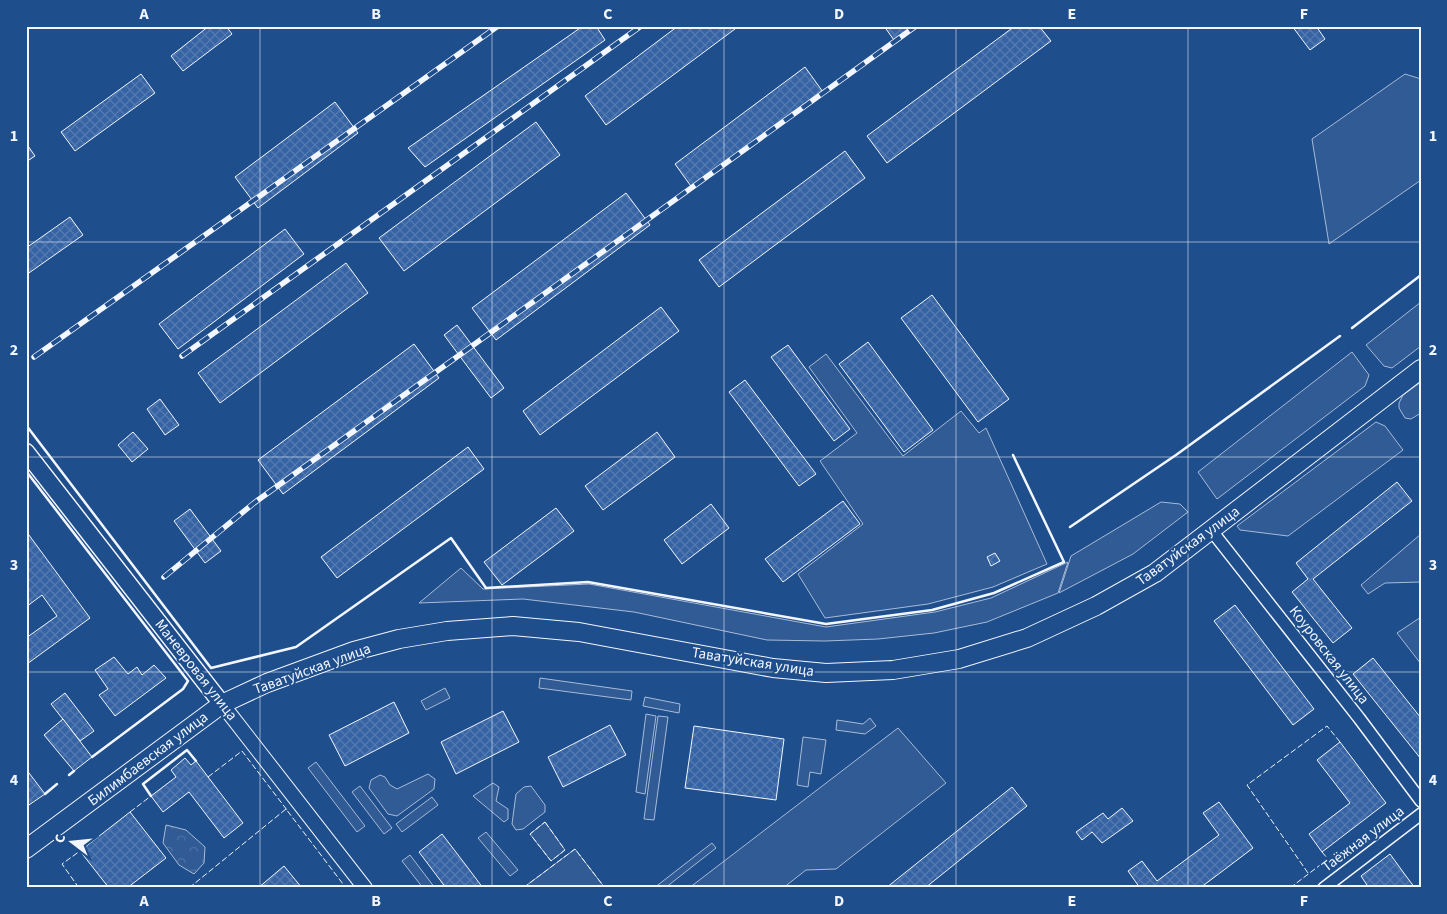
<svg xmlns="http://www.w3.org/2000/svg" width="1447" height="914" viewBox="0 0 1447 914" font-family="'Source Sans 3',sans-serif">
	<defs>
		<pattern id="forest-crowns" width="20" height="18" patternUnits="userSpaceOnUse" patternTransform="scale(1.25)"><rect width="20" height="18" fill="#305b95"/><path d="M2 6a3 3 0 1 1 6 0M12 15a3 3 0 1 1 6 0" fill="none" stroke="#4e73a5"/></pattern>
		<pattern id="building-cross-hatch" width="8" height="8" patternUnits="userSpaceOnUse" patternTransform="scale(1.25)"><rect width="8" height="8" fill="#3563a3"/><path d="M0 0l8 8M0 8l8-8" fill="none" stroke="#537ab1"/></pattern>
	</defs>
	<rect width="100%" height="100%" fill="#1f4e8c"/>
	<!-- built -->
	<g fill="#305b95" stroke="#a8bbd7">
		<polygon points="1405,74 1421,79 1421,180 1329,244 1312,139"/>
		<polygon points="1421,302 1421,346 1392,368 1384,366 1366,345"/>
		<polygon points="1352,352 1369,375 1365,386 1217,499 1198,472"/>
		<polygon points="826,354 903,456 961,411 979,433 986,428 1047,564 993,587 928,604 825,618 798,574 863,524 820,461 857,433 809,367"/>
		<polygon points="1421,382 1421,413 1411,419 1405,418 1399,408 1399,403 1403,395"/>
		<polygon points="1376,422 1385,426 1403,450 1288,536 1240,530 1237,526"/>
		<polygon points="1161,502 1180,504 1188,512 1133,554 1059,593 1071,556"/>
		<polygon points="1421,534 1421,582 1385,583 1368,594 1361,585"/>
		<polygon points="1068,562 1058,593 987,622 934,633 878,639 825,641 767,640 634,612 523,599 419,603 461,568 483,589 589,584 826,627 935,612 991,598"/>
		<polygon points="1421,617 1421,664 1397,633"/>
		<polygon points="540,678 632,691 631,700 539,688"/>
		<polygon points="445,688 450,698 426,710 421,701"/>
		<polygon points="645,697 680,704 679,713 643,706"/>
		<polygon points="646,714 656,716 645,794 636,792"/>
		<polygon points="658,716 668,717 654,820 644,819"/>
		<polygon points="870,718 876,726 865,734 836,730 837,720 863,724"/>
		<polygon points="898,728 946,783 836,869 806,870 783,888 689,888"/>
		<polygon points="803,737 826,740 821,774 810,772 808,787 797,785"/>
		<polygon points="316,762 365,826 357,832 308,768"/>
		<polygon points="428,774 435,779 434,789 397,816 388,814 369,788 371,780 380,775 385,777 390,785 397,789"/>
		<polygon points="493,783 499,787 496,801 508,809 508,819 504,822 473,796"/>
		<polygon points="360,786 392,828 384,834 352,792"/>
		<polygon points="531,786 545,805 545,812 523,829 516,830 512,824 516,794 524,787"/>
		<polygon points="432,797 438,805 402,832 396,824"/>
		<polygon points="545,822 565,850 551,861 530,834"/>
		<polygon points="486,832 518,870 510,876 478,838"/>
		<polygon points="712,843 716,848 665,888 654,888"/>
		<polygon points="575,849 605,888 523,888"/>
		<polygon points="410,855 435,888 423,888 402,861"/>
	</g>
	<!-- forest -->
	<polygon fill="url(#forest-crowns)" stroke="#a8bbd7" points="166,825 186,830 205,847 204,863 194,874 179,865 163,843"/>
	<!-- building -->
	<g fill="url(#building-cross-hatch)" stroke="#f2f6ff">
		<polygon points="209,26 226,26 232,34 183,71 171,56"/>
		<polygon points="583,26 596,26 605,40 425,167 408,148"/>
		<polygon points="678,26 739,26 606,125 585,96"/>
		<polygon points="884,26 919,26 896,43"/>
		<polygon points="1015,26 1039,26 1051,41 887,163 867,136"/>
		<polygon points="1292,26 1316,26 1325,39 1310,50"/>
		<polygon points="805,67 823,92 693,189 675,164"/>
		<polygon points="141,74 155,93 75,151 61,132"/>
		<polygon points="335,102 358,133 258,208 235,177"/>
		<polygon points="536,122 560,155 404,271 379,238"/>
		<polygon points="26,143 35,156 26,162"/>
		<polygon points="845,151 865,178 719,287 699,260"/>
		<polygon points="626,193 650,225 496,340 472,308"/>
		<polygon points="70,217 83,235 26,275 26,248"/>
		<polygon points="285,229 304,254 178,349 159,324"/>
		<polygon points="346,263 368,293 220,403 198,373"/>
		<polygon points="932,295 1009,399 978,422 901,318"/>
		<polygon points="661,307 679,331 540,435 523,411"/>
		<polygon points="457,325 504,388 491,398 444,335"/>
		<polygon points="868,342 933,430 904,452 839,364"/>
		<polygon points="414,344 439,378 283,494 258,460"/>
		<polygon points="788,345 850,429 834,441 771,357"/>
		<polygon points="745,380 816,474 799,486 729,392"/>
		<polygon points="160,399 179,425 165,435 147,409"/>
		<polygon points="133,432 148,449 132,462 118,445"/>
		<polygon points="657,432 675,457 603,510 585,486"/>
		<polygon points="468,447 484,469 337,578 321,557"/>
		<polygon points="1397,482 1412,501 1313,579 1352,628 1333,643 1292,592 1308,579 1296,563"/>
		<polygon points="843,501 860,524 783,582 765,559"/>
		<polygon points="711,504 729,528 682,564 664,540"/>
		<polygon points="556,508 574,531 502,585 484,562"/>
		<polygon points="190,509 221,551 205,563 174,521"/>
		<polygon points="26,531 90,618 27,664 26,638 57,616 42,595 26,607"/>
		<polygon points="995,553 1000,561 991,566 987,557"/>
		<polygon points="1235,605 1314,709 1293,725 1214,621"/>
		<polygon points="114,657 128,674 137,667 142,675 154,665 166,678 115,716 99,695 108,689 95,670"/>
		<polygon points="1373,658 1421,718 1421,759 1353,674"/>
		<polygon points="65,693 94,731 80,741 51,704"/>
		<polygon points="394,702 409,733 345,766 329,735"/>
		<polygon points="503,711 519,742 456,774 441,742"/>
		<polygon points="63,719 92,757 74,771 44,735"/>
		<polygon points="610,725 626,755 563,787 548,757"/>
		<polygon points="694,726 784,739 776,800 685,788"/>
		<polygon points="1340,742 1386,803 1322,852 1309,834 1350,803 1317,760"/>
		<polygon points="185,758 191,765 196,761 243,823 224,838 189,792 163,812 151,796 176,777 171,770"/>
		<polygon points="26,769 45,794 26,807"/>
		<polygon points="1012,787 1027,806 925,888 886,888"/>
		<polygon points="1219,802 1253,848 1200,888 1140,888 1128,871 1142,861 1157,881 1219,835 1203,813"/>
		<polygon points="1122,808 1133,821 1102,843 1092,832 1082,840 1076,832 1103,813 1108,819"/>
		<polygon points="130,812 166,858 127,888 109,888 80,851"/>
		<polygon points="442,834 465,864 483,888 446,888 419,852"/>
		<polygon points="1390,854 1406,876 1415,888 1369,888 1361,876"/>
		<polygon points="284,866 302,888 258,888"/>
	</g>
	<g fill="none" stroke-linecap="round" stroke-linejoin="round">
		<defs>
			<g id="minor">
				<polyline points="1211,530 1359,718 1421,801"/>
				<polyline points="1324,888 1421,814"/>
			</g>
			<polyline id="tertiary" points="222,704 365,888"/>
			<polyline id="secondary" points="26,452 222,704"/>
			<polyline id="primary" points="26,849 222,704 267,683 354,651 399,639 447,631 513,626 579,632 773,668 826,673 893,670 959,659 1027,638 1096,606 1155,573 1421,369"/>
		</defs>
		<!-- minor casing -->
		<use href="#minor" stroke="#f2f6ff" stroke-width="14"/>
		<!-- tertiary casing -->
		<use href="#tertiary" stroke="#f2f6ff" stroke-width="16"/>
		<!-- secondary casing -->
		<use href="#secondary" stroke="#f2f6ff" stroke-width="19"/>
		<!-- primary casing -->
		<use href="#primary" stroke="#f2f6ff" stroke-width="20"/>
		<!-- minor -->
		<use href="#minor" stroke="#1f4e8c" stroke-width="11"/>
		<!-- tertiary -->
		<use href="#tertiary" stroke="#1f4e8c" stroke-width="14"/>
		<!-- secondary -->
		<use href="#secondary" stroke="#1f4e8c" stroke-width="16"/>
		<!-- primary -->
		<use href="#primary" stroke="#1f4e8c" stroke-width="18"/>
		<defs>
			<g id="rail">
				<polyline points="182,356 641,26"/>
				<polyline points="34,357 498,26"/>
				<polyline points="164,577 254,503 916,26"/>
			</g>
		</defs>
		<!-- rail casing -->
		<use href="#rail" stroke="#f2f6ff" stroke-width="5.5"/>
		<!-- rail -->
		<use href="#rail" stroke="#1f4e8c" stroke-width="4" stroke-dasharray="11" stroke-linecap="butt"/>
		<!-- fence -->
		<g stroke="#f2f6ff" stroke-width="1" stroke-dasharray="6 2.5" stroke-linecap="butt">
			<polyline points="208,777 242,751 287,810"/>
			<polyline points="130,812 151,796"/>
			<polygon points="545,822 565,850 551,861 530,834"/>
			<polyline points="1308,873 1247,785 1327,726 1340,742"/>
			<polyline points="79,888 62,864 80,851"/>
			<polyline points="189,888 286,809 346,888"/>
			<polyline points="523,888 575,849 605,888"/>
			<polyline points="1290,888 1328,859 1322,852"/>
		</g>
		<!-- wall -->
		<g stroke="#f2f6ff" stroke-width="2.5">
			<polyline points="1352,328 1421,275"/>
			<polyline points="26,425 211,668 296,647 451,538 486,588 588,582 826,624 932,610 994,593 1064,562 1013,455"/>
			<polyline points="26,471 188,681 183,689 92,757"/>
			<polyline points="1070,527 1176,455 1340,336"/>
			<polyline points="69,775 74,771"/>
			<polyline points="45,794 57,784"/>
			<polyline points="151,796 143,784 187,750 196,761"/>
		</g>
	</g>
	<!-- grid -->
	<path fill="none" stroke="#f2f6ff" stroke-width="1" stroke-opacity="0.55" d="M260,26v862M492,26v862M724,26v862M956,26v862M1188,26v862M26,242h1395M26,457h1395M26,672h1395"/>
	<g text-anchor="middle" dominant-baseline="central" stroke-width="4" stroke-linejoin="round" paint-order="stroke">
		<!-- street labels -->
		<g font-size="15" fill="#f2f6ff" stroke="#1f4e8c">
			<text transform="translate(1188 546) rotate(-36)">Таватуйская улица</text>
			<text transform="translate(1329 655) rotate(52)">Коуровская улица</text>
			<text transform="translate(753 662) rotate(9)">Таватуйская улица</text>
			<text transform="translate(312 669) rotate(-20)">Таватуйская улица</text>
			<text transform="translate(196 670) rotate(52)">Маневровая улица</text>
			<text transform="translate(148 759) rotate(-37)">Билимбаевская улица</text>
			<text transform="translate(1363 839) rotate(-37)">Таёжная улица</text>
		</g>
	</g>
	<!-- border -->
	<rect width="1447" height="914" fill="none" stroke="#1f4e8c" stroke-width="55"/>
	<!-- north arrow -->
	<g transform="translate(72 842) rotate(286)" stroke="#1f4e8c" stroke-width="4" paint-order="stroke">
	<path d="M0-4L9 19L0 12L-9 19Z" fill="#f2f6ff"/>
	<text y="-8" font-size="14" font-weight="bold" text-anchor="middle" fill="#f2f6ff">С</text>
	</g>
	<rect x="28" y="28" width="1392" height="858" fill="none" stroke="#f2f6ff" stroke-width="2"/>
	<g font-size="16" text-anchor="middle" font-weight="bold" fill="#f2f6ff">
		<text x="144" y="19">A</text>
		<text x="376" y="19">B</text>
		<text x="608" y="19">C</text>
		<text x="839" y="19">D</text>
		<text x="1072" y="19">E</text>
		<text x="1304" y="19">F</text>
		<text x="14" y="141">1</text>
		<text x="1433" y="141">1</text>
		<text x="14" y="355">2</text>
		<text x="1433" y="355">2</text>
		<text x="14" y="570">3</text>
		<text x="1433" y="570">3</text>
		<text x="14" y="785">4</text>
		<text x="1433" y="785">4</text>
		<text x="144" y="906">A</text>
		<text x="376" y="906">B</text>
		<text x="608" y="906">C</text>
		<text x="839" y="906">D</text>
		<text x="1072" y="906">E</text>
		<text x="1304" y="906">F</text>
	</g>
</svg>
